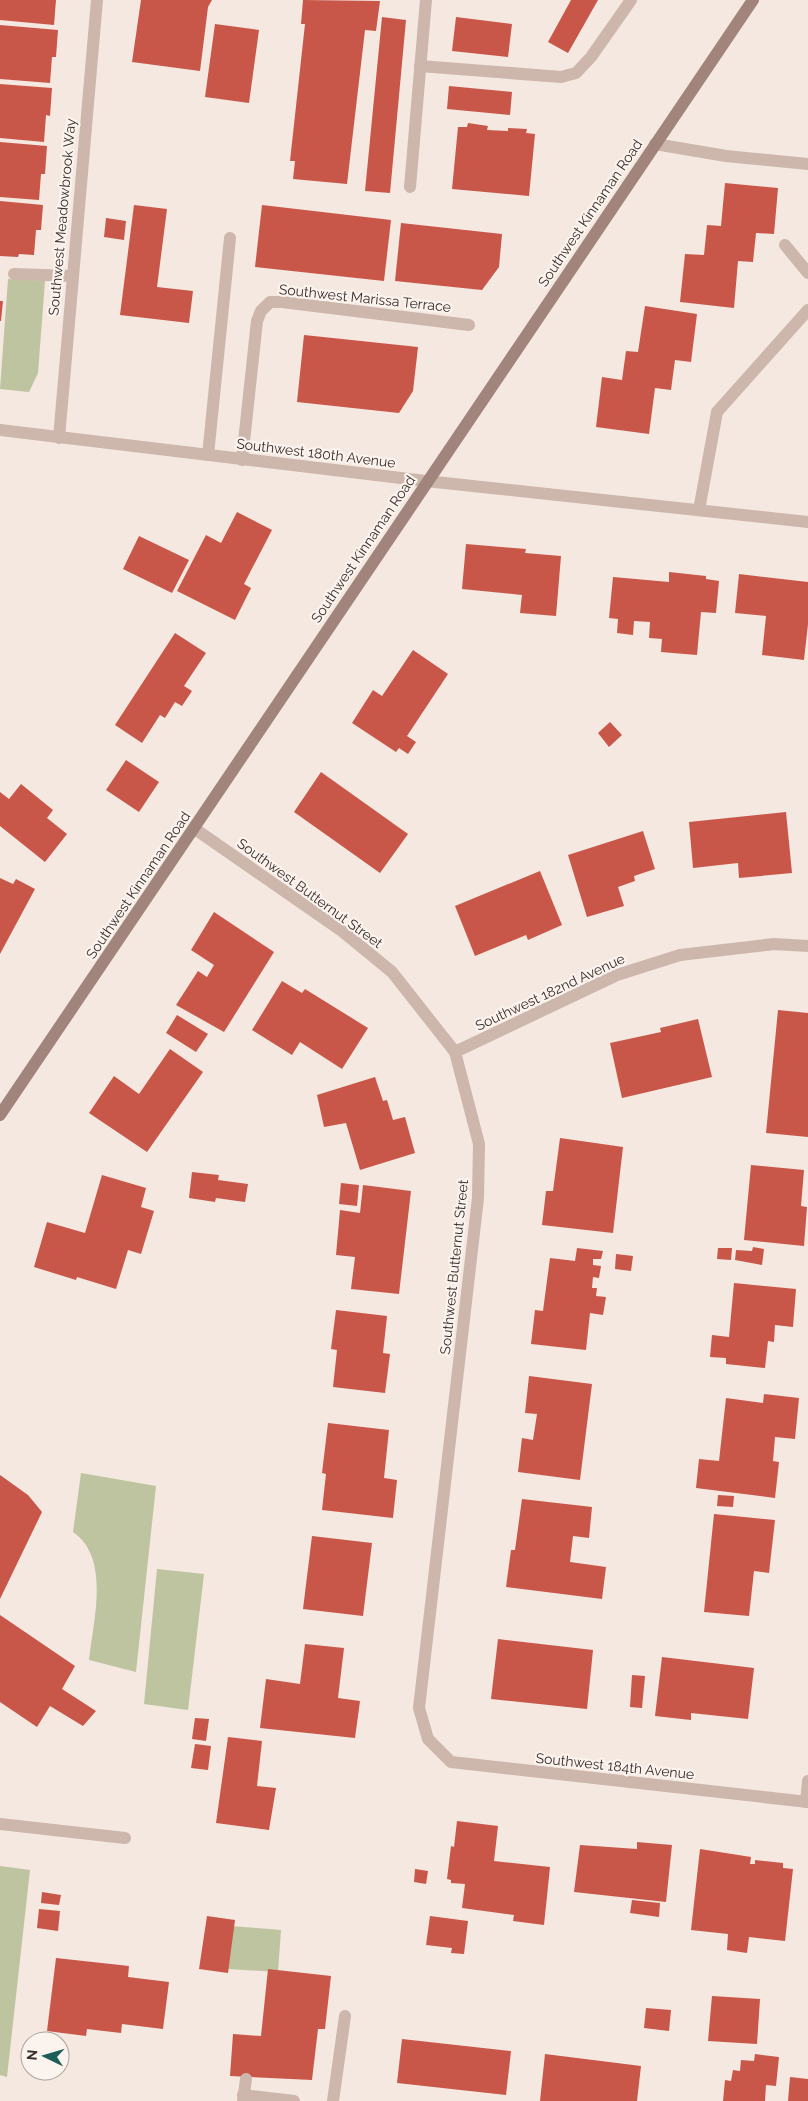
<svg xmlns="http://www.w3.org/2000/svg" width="808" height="2101" viewBox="0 0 808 2101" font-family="Raleway,sans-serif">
	<rect width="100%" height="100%" fill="#f4e8e0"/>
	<!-- green -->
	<g fill="#bdc49f">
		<polygon points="8,279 45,281 38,373 29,392 0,389"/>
		<path d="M81,1473l75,13 -20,186 -47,-12c4,-39 22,-102 -16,-128z"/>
		<polygon points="157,1569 204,1574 188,1710 144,1704"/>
		<polygon points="0,1866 30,1870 7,2077 0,2075"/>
		<polygon points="231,1926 281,1930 278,1972 228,1969"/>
	</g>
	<!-- building -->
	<g fill="#c95749">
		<polygon points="0,0 56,0 54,25 0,20"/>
		<polygon points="141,0 212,0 208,7 200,71 132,62"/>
		<polygon points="303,0 380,1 376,31 365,30 347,184 293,179 295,161 290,161 305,24 301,24"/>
		<polygon points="571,0 598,0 568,53 548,42"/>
		<polygon points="382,17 406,20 390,193 365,191"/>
		<polygon points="456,17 512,24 508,57 452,51"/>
		<polygon points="215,24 259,30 249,103 205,97"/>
		<polygon points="0,25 58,30 56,57 52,57 50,83 0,79"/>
		<polygon points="0,84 52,88 50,116 46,115 44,142 0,138"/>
		<polygon points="449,86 512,92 510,115 447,109"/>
		<polygon points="468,123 488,126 487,130 508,131 508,128 527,129 526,133 535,134 529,196 452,189 458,127 467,127"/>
		<polygon points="0,142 47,146 45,174 41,174 39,200 0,197"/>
		<polygon points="725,183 778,188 774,234 756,233 753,262 738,261 734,308 680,302 685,254 704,255 707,225 721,226"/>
		<polygon points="0,201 43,205 41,230 36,230 34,255 19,254 18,257 0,256"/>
		<polygon points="134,205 167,209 157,287 193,291 189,323 120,315"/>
		<polygon points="262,205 391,220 384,281 255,267"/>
		<polygon points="106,218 126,221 124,240 104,237"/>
		<polygon points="401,223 502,234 499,267 482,290 395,281"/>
		<polygon points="0,301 3,301 1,321 0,321"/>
		<polygon points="645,306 697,314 691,362 675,360 671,390 655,388 649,434 596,427 602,377 622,380 626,351 638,352"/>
		<polygon points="304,335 418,347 413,391 399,413 297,402"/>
		<polygon points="237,512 272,530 244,584 251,588 235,620 177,591 206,535 221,543"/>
		<polygon points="139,536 189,560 172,593 123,569"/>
		<polygon points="466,544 526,549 525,553 561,556 556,616 520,613 522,595 462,589"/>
		<polygon points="669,572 706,576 706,579 719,581 716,613 701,612 697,655 661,652 662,639 649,638 650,622 634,621 633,635 617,633 618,619 609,618 613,577 669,582"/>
		<polygon points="739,574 808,582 808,624 804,660 762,655 766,616 735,613"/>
		<polygon points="175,633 206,653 184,686 192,691 182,706 175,702 165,718 160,715 142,743 115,725"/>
		<polygon points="413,650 448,674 407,736 416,742 408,754 399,748 396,752 352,723 373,690 382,696"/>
		<polygon points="610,722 622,735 609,747 598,733"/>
		<polygon points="126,760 159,782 139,812 106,790"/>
		<polygon points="321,772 408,834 380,873 294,812"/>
		<polygon points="21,784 53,810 47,818 67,834 45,862 0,826 0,792 9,799"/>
		<polygon points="786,812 792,873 739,878 738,863 693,868 689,822"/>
		<polygon points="643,831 655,869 634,876 635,881 618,887 624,906 587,917 568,855"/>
		<polygon points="540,871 562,925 528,940 526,935 475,956 455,906"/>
		<polygon points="0,878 13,884 16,879 35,889 0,954"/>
		<polygon points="214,912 274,952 224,1032 176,1005 198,971 207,977 214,965 191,950"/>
		<polygon points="282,981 302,993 305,989 368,1028 342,1069 300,1042 292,1055 252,1030"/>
		<polygon points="778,1010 808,1013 808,1137 766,1133"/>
		<polygon points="177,1015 208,1034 196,1052 166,1033"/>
		<polygon points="698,1019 712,1077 622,1098 610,1043 661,1032 660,1028"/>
		<polygon points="170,1049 203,1072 147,1152 89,1113 114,1076 139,1094"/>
		<polygon points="375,1077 383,1101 387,1100 393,1120 405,1117 415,1153 360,1170 346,1123 324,1127 317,1095"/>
		<polygon points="560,1138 623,1147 613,1233 542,1225 546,1191 553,1191"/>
		<polygon points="751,1165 804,1170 801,1206 807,1207 804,1246 744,1240"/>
		<polygon points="192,1172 219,1175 218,1180 248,1184 245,1202 216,1198 215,1202 189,1198"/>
		<polygon points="102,1175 146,1188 141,1207 154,1211 141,1254 128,1250 116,1289 77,1277 76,1280 34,1267 47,1222 85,1233"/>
		<polygon points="341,1183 359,1185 357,1206 339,1204"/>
		<polygon points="363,1185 411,1191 399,1294 351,1289 355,1257 336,1255 340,1210 360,1213"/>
		<polygon points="753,1247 764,1249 762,1265 735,1260 736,1250 752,1251"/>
		<polygon points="577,1248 603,1251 601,1259 593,1259 593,1265 601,1266 599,1278 593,1277 592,1288 597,1288 596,1296 606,1297 603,1315 590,1313 586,1350 531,1344 535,1310 543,1311 550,1258 575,1261"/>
		<polygon points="718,1248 732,1248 731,1260 717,1259"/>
		<polygon points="616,1254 633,1256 631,1271 615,1269"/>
		<polygon points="734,1283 796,1289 793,1327 775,1325 774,1342 768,1341 765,1368 726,1364 726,1358 710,1357 712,1335 729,1337"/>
		<polygon points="336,1310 387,1316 383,1353 390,1354 385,1393 333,1387 337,1350 331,1349"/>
		<polygon points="529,1376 592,1384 580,1480 518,1472 522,1438 533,1440 537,1414 525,1413"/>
		<polygon points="764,1394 799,1398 795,1439 775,1437 773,1461 779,1462 775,1498 696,1488 699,1459 719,1461 726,1398 763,1403"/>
		<polygon points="328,1423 389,1430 384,1478 397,1480 393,1518 322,1510 326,1474 322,1473"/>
		<polygon points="0,1475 28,1495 42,1512 0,1599"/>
		<polygon points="718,1495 734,1496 733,1507 717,1506"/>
		<polygon points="522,1499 592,1507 589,1538 573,1536 570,1562 606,1567 602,1599 506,1587 511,1550 515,1550"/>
		<polygon points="714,1514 775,1520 769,1573 754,1571 749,1616 704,1612"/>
		<polygon points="312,1536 372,1543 363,1616 303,1609"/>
		<polygon points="0,1615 75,1666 62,1689 96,1711 83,1726 50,1706 37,1727 0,1702"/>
		<polygon points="498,1639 593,1650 587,1709 491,1699"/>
		<polygon points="305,1644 344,1648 338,1698 360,1701 355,1738 260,1728 266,1679 300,1684"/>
		<polygon points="662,1657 754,1668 748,1719 691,1713 691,1720 655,1716"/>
		<polygon points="632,1675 645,1676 642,1708 630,1707"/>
		<polygon points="195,1718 209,1719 206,1741 192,1739"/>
		<polygon points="228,1737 262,1741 257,1786 276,1788 269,1830 216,1823"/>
		<polygon points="195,1744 211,1746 208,1770 191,1768"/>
		<polygon points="457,1821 498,1826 494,1861 550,1867 544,1925 513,1921 514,1915 462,1908 465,1884 451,1883 451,1880 447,1879 451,1846 454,1847"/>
		<polygon points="637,1842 672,1845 666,1902 574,1892 580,1845 637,1849"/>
		<polygon points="700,1849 751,1857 750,1864 755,1864 755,1860 783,1863 783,1868 793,1869 785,1941 749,1937 747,1953 727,1950 728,1934 691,1930"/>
		<polygon points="415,1869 428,1871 426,1884 414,1882"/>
		<polygon points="42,1892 61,1895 59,1905 41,1903"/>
		<polygon points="632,1900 660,1903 659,1917 630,1913"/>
		<polygon points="39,1909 60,1911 58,1931 37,1928"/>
		<polygon points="207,1916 235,1920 228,1973 199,1969"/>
		<polygon points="430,1916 468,1921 464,1954 451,1953 452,1948 426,1945"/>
		<polygon points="56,1958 129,1966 128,1977 169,1982 163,2029 122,2024 121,2033 87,2029 86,2036 47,2031"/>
		<polygon points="268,1969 331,1976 325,2029 318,2029 312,2080 230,2076 233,2034 261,2036"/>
		<polygon points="712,1996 760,1999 757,2044 708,2041"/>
		<polygon points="646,2008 671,2010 669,2031 644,2028"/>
		<polygon points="402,2039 511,2051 506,2095 397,2083"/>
		<polygon points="545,2054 641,2066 637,2101 540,2101"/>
		<polygon points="755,2054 779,2057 776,2086 766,2085 765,2101 723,2101 725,2080 731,2081 733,2070 740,2071 741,2060 754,2061"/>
		<polygon points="790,2077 808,2079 808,2101 788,2101"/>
	</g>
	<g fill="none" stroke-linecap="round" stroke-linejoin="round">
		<!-- lane -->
		<g stroke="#cdb6ab" stroke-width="12">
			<polyline points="420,66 561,77 576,73 591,57 631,0"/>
			<polyline points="655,144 726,156 808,164"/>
			<polyline points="410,187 426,0"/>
			<polyline points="785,245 808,273"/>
			<polyline points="14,274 72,276"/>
			<polyline points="208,455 230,238"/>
			<polyline points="242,460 257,321 261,311 270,302 282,302 469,325"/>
			<polyline points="699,510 717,412 808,310"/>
			<polyline points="0,1824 125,1838"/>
			<polyline points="243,2095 294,2101"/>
			<polyline points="243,2101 246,2079"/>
			<polyline points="333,2101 345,2016"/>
		</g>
		<!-- street -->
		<g stroke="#cdb6ab" stroke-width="12">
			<polyline points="0,430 426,481 808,522"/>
			<polyline points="59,438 97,0"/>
			<polyline points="195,829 342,931 392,972 455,1052 479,1144 478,1198 419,1708 428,1739 451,1762 808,1802"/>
			<polyline points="455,1052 617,975 680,955 774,944 808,946"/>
			<polyline points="806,1802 808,1781"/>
		</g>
		<!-- secondary -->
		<polyline stroke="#a1857c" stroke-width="12" points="0,1115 753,0"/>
	</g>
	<g text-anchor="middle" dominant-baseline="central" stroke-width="4.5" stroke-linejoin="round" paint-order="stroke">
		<!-- street labels -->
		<g font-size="14" fill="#3b2d2b" stroke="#fbf3ed">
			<text transform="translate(590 213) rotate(-56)">Southwest Kinnaman Road</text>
			<text transform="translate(62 217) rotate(-85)">Southwest Meadowbrook Way</text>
			<text transform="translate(365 298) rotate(6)">Southwest Marissa Terrace</text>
			<text transform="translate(316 453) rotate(7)">Southwest 180th Avenue</text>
			<text transform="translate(363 549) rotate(-56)">Southwest Kinnaman Road</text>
			<text transform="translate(138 885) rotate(-56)">Southwest Kinnaman Road</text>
			<text transform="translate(310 893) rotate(36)">Southwest Butternut Street</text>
			<text transform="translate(550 992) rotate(-25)">Southwest 182nd Avenue</text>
			<text transform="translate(454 1267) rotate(-84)">Southwest Butternut Street</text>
			<text transform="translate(615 1766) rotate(6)">Southwest 184th Avenue</text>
		</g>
	</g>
	<!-- north arrow -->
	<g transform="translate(45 2056) rotate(275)"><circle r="24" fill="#fbf3ed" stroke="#aea49f"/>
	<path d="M0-4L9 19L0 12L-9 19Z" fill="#1e5e59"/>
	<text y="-8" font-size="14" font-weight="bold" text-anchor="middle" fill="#3b2d2b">N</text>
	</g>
</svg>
